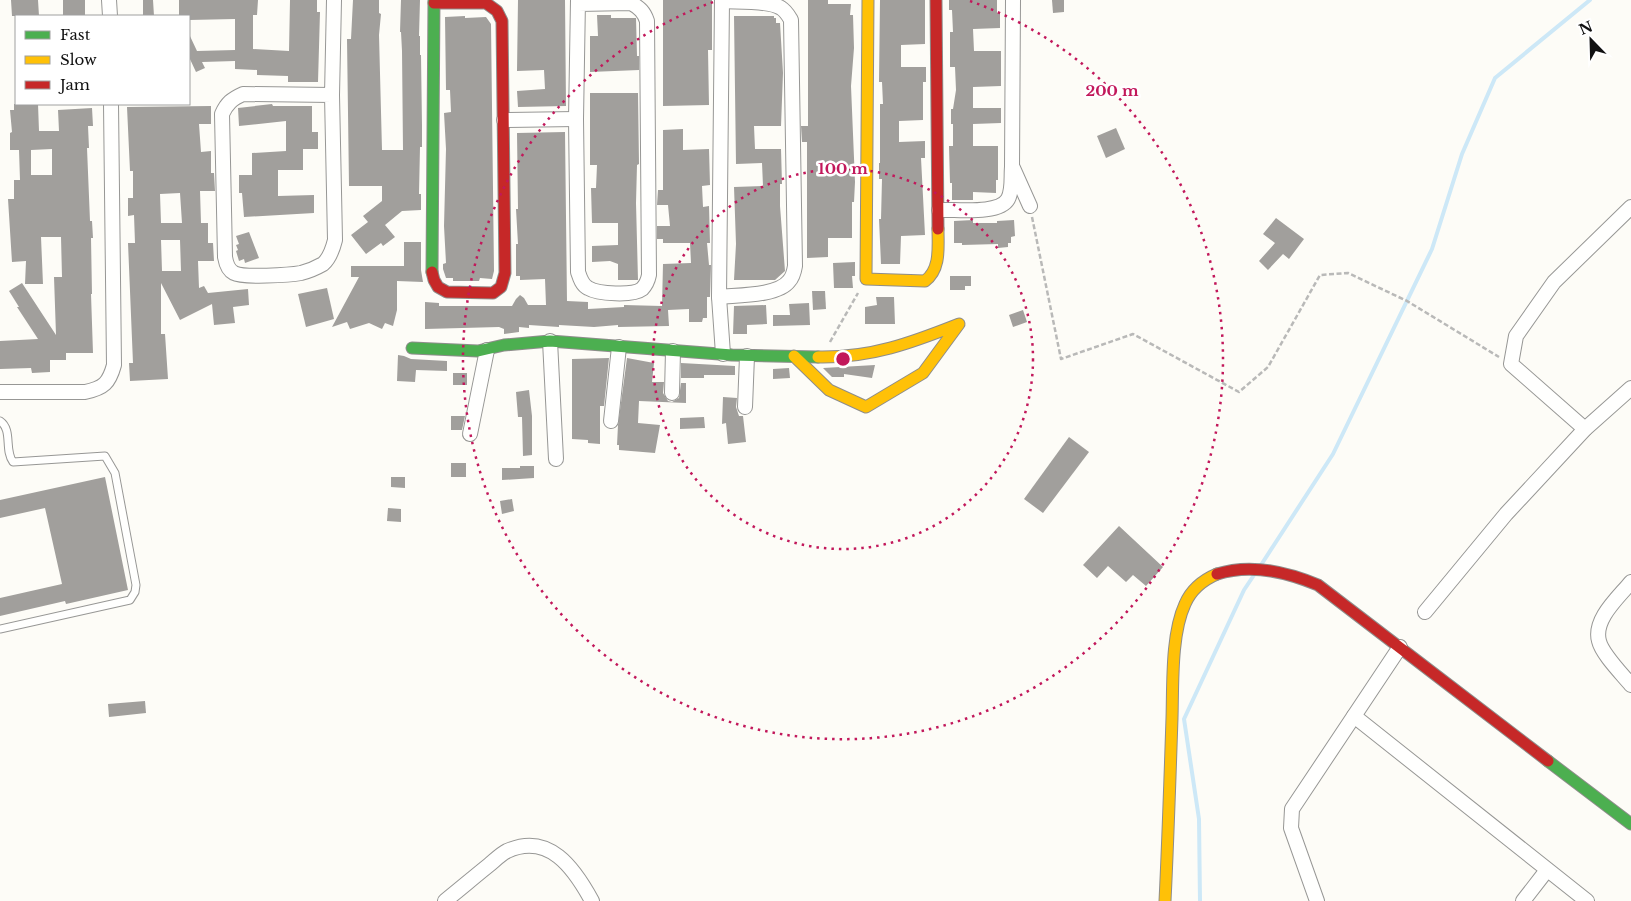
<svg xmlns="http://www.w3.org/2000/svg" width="1631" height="901" viewBox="0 0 1631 901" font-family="'Libre Baskerville',serif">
	<rect width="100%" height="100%" fill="#fdfcf7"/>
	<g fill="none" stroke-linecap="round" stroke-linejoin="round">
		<!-- stream -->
		<g stroke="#cde8f7" stroke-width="4">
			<polyline points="1261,565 1333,454 1432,249 1462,154 1495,78 1590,0"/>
			<polyline points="1200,901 1199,819 1184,719 1244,590 1254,575"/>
		</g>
	</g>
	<!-- building -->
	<g fill="#a19f9c" fill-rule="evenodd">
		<polygon points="11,0 38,0 39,16 12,16"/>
		<rect x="63" y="0" width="22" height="16"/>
		<polygon points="143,0 153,0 154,16 143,16"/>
		<polygon points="179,0 258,0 257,15 253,15 253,49 289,51 290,0 317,0 317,12 320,12 318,82 288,82 288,76 257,75 257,70 235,69 235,61 202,62 205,68 196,72 189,57 189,34 197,51 235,50 235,19 189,20 187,15 179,15"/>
		<polygon points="353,0 379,0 379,13 381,14 379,35 382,150 403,150 402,51 401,32 400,32 401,0 420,0 419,36 420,36 420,55 421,55 422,126 422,147 420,147 419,194 421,194 421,210 402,211 385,225 395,237 383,246 381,243 366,254 351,235 368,222 363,216 382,201 382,186 349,186 347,39 351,39"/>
		<polygon points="518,0 565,0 566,106 518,107 517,91 545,89 544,70 517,71"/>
		<polygon points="663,0 712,0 712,50 708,50 709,105 663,106"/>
		<polygon points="808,0 828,0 828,4 851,4 850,15 853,15 854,48 851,86 855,182 854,202 852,202 852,238 828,238 828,257 807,258 807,142 802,142 801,126 808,126"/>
		<polygon points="880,0 925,0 925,44 901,45 901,67 926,67 926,82 923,82 923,120 899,121 899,142 925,141 925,158 921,158 925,235 901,236 900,264 881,264 879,219 881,219 882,179 879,179 879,163 880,163 880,104 883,104 882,82 879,82"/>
		<polygon points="949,0 997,0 997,13 1000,13 1000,28 973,29 974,51 1001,51 1001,86 973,87 973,108 1001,108 1001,123 973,124 973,146 998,146 998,180 996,180 996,193 973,192 973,200 952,200 952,183 950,183 949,146 953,146 953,124 951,124 951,109 953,109 956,90 955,67 950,67 950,32 953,32 952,10 949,10"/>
		<polygon points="1052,0 1064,0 1064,12 1053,13"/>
		<polygon points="597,15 611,15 611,18 636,18 637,56 639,56 639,70 590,72 590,36 598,36"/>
		<polygon points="465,16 465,18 486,17 491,24 494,271 492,279 480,278 479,281 453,281 453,278 446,278 443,269 443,264 446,263 444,226 446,149 444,113 451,112 450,90 446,90 445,17"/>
		<polygon points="734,16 774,16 774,18 776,18 776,23 780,23 783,73 781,126 754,126 755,149 781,149 782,184 780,184 780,206 785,271 775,280 734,280 736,244 734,187 763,186 762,163 736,164"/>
		<polygon points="590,93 638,93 639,164 637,165 636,203 638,280 618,280 618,264 610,261 592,262 592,246 618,245 618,223 592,223 591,188 596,188 597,165 590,165"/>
		<path d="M14,104h24l1,27h20l-1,-21 34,-2 1,18h-5l1,22h-2l3,73h2l1,17h-2l1,56h-1l2,59h-27v7h-16v12l-18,1 -1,-5 -31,1v-28l38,-2 -21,-32h2l-10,-16 13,-8 34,52 -2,-58h8l-1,-40h-20l2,47h-18l1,-23 -14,1 -4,-63h6v-19h6l-1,-30h-9v-17l2,-1 -2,-22h4zM52,149v26h-21v-25z"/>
		<polygon points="272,104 273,106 312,106 312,132 318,132 318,149 303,149 303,170 278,170 278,196 314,195 314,213 244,217 242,193 239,193 239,175 252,175 252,153 286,151 286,121 239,126 238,108"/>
		<path d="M211,106v18h-12l2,28 10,-1v22h3l1,18h-15l1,32h7v20h5l1,18h-16l1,27 5,-2 4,7 40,-4 1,16 -16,2 2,16 -21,2 -2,-21 -32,16 -19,-37v51h4l3,45 -38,2 -1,-18h4l-5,-120h7l-1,-28 -6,1v-18h5v-27h-3l-3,-64zM180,193l2,30h-21l-1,-29zM161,240h19l1,31h-19z"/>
		<polygon points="1116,128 1125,149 1106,158 1097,136"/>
		<polygon points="683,129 683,150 709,149 710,185 702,186 703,207 709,206 710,243 707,243 709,265 711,265 710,297 707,297 707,318 703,318 702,322 689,322 689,309 668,310 669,326 618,327 618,325 594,327 559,325 559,327 529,325 529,328 519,327 519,332 504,334 504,329 499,327 425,329 425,302 439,303 439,306 512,306 516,299 520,295 524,298 528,305 546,305 545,279 520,280 520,276 516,276 516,244 518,244 516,209 518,209 517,133 565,132 567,301 588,302 588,309 624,307 624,305 662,306 663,264 691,263 690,243 663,243 663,239 657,239 657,226 670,226 668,205 657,205 658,190 663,190 663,130"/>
		<polygon points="1276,218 1304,239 1289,259 1283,254 1268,270 1259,261 1275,243 1263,234"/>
		<polygon points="973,220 973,223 997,223 997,221 1014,220 1015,236 1011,237 1011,243 1008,243 1008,247 998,248 998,244 962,245 962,243 954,243 954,221"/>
		<polygon points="249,232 259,258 245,263 244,259 239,261 236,251 238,250 236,245 239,244 236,236"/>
		<polygon points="404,242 421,242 421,270 423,282 397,281 397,310 393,326 385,323 382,329 369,323 350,329 347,322 332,327 359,277 351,277 351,266 404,266"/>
		<polygon points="855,262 855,276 852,276 853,288 834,288 833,263"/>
		<polygon points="950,276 971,276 971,286 965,286 965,290 950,290"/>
		<polygon points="327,288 334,319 306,327 298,294"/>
		<polygon points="812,291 825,291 826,309 813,310"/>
		<polygon points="876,297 894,297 895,324 865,324 865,307 877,305"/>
		<polygon points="809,303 810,325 773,326 773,315 790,315 789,304"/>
		<polygon points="766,305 767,324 747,325 747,334 733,334 734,306"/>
		<polygon points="1023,310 1027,322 1013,327 1009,315"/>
		<polygon points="398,355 404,356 411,359 447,361 447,371 416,370 415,382 397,381"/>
		<polygon points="609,358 604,406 600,406 600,444 588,443 588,440 572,439 572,359"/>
		<polygon points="627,358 654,363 652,382 664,382 663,393 668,401 672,402 679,398 681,383 686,383 686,403 639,401 638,423 660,425 655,453 619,450 619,445 617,445 618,425"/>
		<polygon points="681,363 735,366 735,375 704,375 704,378 681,378"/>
		<polygon points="875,365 872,378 844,374 844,377 832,377 823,368"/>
		<polygon points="789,368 790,378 773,379 773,369"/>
		<rect x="453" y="373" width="14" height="12"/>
		<polygon points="529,390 532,416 532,455 523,456 522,417 518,417 516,392"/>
		<polygon points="723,397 737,398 736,407 739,416 743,416 746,442 728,444 726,423 722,424"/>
		<polygon points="451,416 465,416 462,430 451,430"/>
		<polygon points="704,417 705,428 680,429 680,418"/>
		<polygon points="1069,437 1089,452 1043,513 1024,499"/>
		<rect x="451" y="463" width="15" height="14"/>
		<polygon points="520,466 534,466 534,478 502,480 502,468 520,468"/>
		<polygon points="105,477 128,590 66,604 65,601 0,616 0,598 62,584 45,508 0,518 0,500"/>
		<polygon points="391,477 405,477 405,488 391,487"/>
		<polygon points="512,499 514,511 502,514 500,501"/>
		<polygon points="388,508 401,509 401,522 387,521"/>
		<polygon points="1119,526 1163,567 1146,586 1133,575 1126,582 1108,566 1097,578 1083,565"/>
		<polygon points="145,701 146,713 109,717 108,704"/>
	</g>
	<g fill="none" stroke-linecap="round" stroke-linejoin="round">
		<defs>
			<path id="lane" d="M0,421c13,9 4,29 13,41l92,-6 10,17 21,112 -1,7 -5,8 -130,29"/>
			<g id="street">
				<polyline points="109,0 110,16"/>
				<path d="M578,0l-2,119 2,153c2,6 4,13 10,16 10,6 45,8 54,1 4,-4 6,-9 7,-14l-2,-254c-3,-9 -7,-13 -16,-18l-53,1"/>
				<polyline points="722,0 719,297 723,354"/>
				<path d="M332,95l-89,-1c-11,5 -16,9 -21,20l3,143c1,6 3,13 9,16 9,5 56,2 67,0 8,-2 15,-5 22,-9 7,-6 10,-16 12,-24l-3,-145 2,-95"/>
				<polyline points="504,120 576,119"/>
				<polyline points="1013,168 1030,206"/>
				<path d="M939,210c17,-1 60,5 69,-11 5,-9 3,-22 4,-32l1,-167"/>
				<path d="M719,297c18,-2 59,-1 70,-16 4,-4 5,-9 6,-15l-4,-246c-3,-5 -5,-9 -10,-12 -12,-8 -44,-6 -59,-7"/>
				<polyline points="550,341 556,459"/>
				<path d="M0,392h85c19,-4 24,-9 29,-27l-3,-261"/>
				<polyline points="672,393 673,351"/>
				<polyline points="745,407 747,356"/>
				<polyline points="611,421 619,347"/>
				<polyline points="1585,429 1511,364 1516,336 1554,282 1631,207"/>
				<polyline points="470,434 487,350"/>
				<path d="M1631,582c-12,15 -38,37 -32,59 3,13 23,33 32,44"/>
				<polyline points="1425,612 1506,514 1585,429 1631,388"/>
				<polyline points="1354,716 1587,901"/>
				<path d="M445,901c15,-12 29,-24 44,-36 6,-5 12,-11 18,-14 42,-19 67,17 85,50"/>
				<polyline points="1317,901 1291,828 1292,809 1400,647"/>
				<polyline points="1523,901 1547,870"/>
			</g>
			<g id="fast">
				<polyline points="432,272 434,0"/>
				<polyline points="412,348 478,351 504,345 550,341 732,355 818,357"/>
				<polyline points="1548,761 1631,824"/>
			</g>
			<g id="slow">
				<path d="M868,0l-2,279 59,2c16,-12 13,-34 13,-52"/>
				<path d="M794,356l35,34 37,17 57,-34 36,-49c-48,19 -88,34 -141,33"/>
				<path d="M1165,901c3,-61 5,-122 7,-183 1,-33 -1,-84 13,-114 6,-14 18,-24 32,-30"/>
			</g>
			<g id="jam">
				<polyline points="936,0 938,229"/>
				<polyline points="432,272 434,280 438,287 447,292 493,293 501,287 505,273 502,21 497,11 486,3 434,3"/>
				<path d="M1217,574c34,-11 70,-2 101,11l230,176"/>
			</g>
		</defs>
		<!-- lane casing -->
		<use href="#lane" stroke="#979795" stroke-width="9"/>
		<!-- street casing -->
		<use href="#street" stroke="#979795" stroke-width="16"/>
		<!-- fast casing -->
		<use href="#fast" stroke="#8e8d8b" stroke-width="13"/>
		<!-- slow casing -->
		<use href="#slow" stroke="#8e8d8b" stroke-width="13"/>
		<!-- jam casing -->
		<use href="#jam" stroke="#8e8d8b" stroke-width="13"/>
		<!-- path -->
		<g stroke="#b9b9b8" stroke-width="2.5" stroke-dasharray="5 2.5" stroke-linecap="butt">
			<polyline points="1032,217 1061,359 1133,334 1239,392 1268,367 1320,275 1348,273 1407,301 1499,357"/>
			<polyline points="830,342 858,293"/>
		</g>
		<!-- lane -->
		<use href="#lane" stroke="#fffffe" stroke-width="7"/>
		<!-- street -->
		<use href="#street" stroke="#fffffe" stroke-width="14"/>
		<!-- fast -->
		<use href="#fast" stroke="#4caf50" stroke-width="11"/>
		<!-- slow -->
		<use href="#slow" stroke="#ffc107" stroke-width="11"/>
		<!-- jam -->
		<use href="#jam" stroke="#c62828" stroke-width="11"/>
	</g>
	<!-- distance rings -->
	<g fill="none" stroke="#c2185b" stroke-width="2.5" stroke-dasharray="2.5 5">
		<circle cx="843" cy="359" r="190"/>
		<path d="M970 1A380 380 0 1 1 716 1"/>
	</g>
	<circle cx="843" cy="359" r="8" fill="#c2185b" stroke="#fff" stroke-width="2.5"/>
	<g font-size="15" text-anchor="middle" font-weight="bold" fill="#c2185b" stroke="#fff" stroke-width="5" stroke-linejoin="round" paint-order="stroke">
		<text x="1112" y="96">200 m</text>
		<text x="843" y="174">100 m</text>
	</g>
	<!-- legend -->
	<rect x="15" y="15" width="175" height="90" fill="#ffffff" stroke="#a0a0a0"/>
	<rect x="25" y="31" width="25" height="8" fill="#4caf50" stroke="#a0a0a0"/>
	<text x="60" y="40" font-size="15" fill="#111111">Fast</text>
	<rect x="25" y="56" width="25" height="8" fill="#ffc107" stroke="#a0a0a0"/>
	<text x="60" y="65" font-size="15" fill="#111111">Slow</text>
	<rect x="25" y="81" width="25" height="8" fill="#c62828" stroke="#a0a0a0"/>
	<text x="60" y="90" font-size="15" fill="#111111">Jam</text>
	<!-- north arrow -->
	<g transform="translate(1591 40) rotate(337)" stroke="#ffffff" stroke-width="4" paint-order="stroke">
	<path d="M0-4L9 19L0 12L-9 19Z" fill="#111111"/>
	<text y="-8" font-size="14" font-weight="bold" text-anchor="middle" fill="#111111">N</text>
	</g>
</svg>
